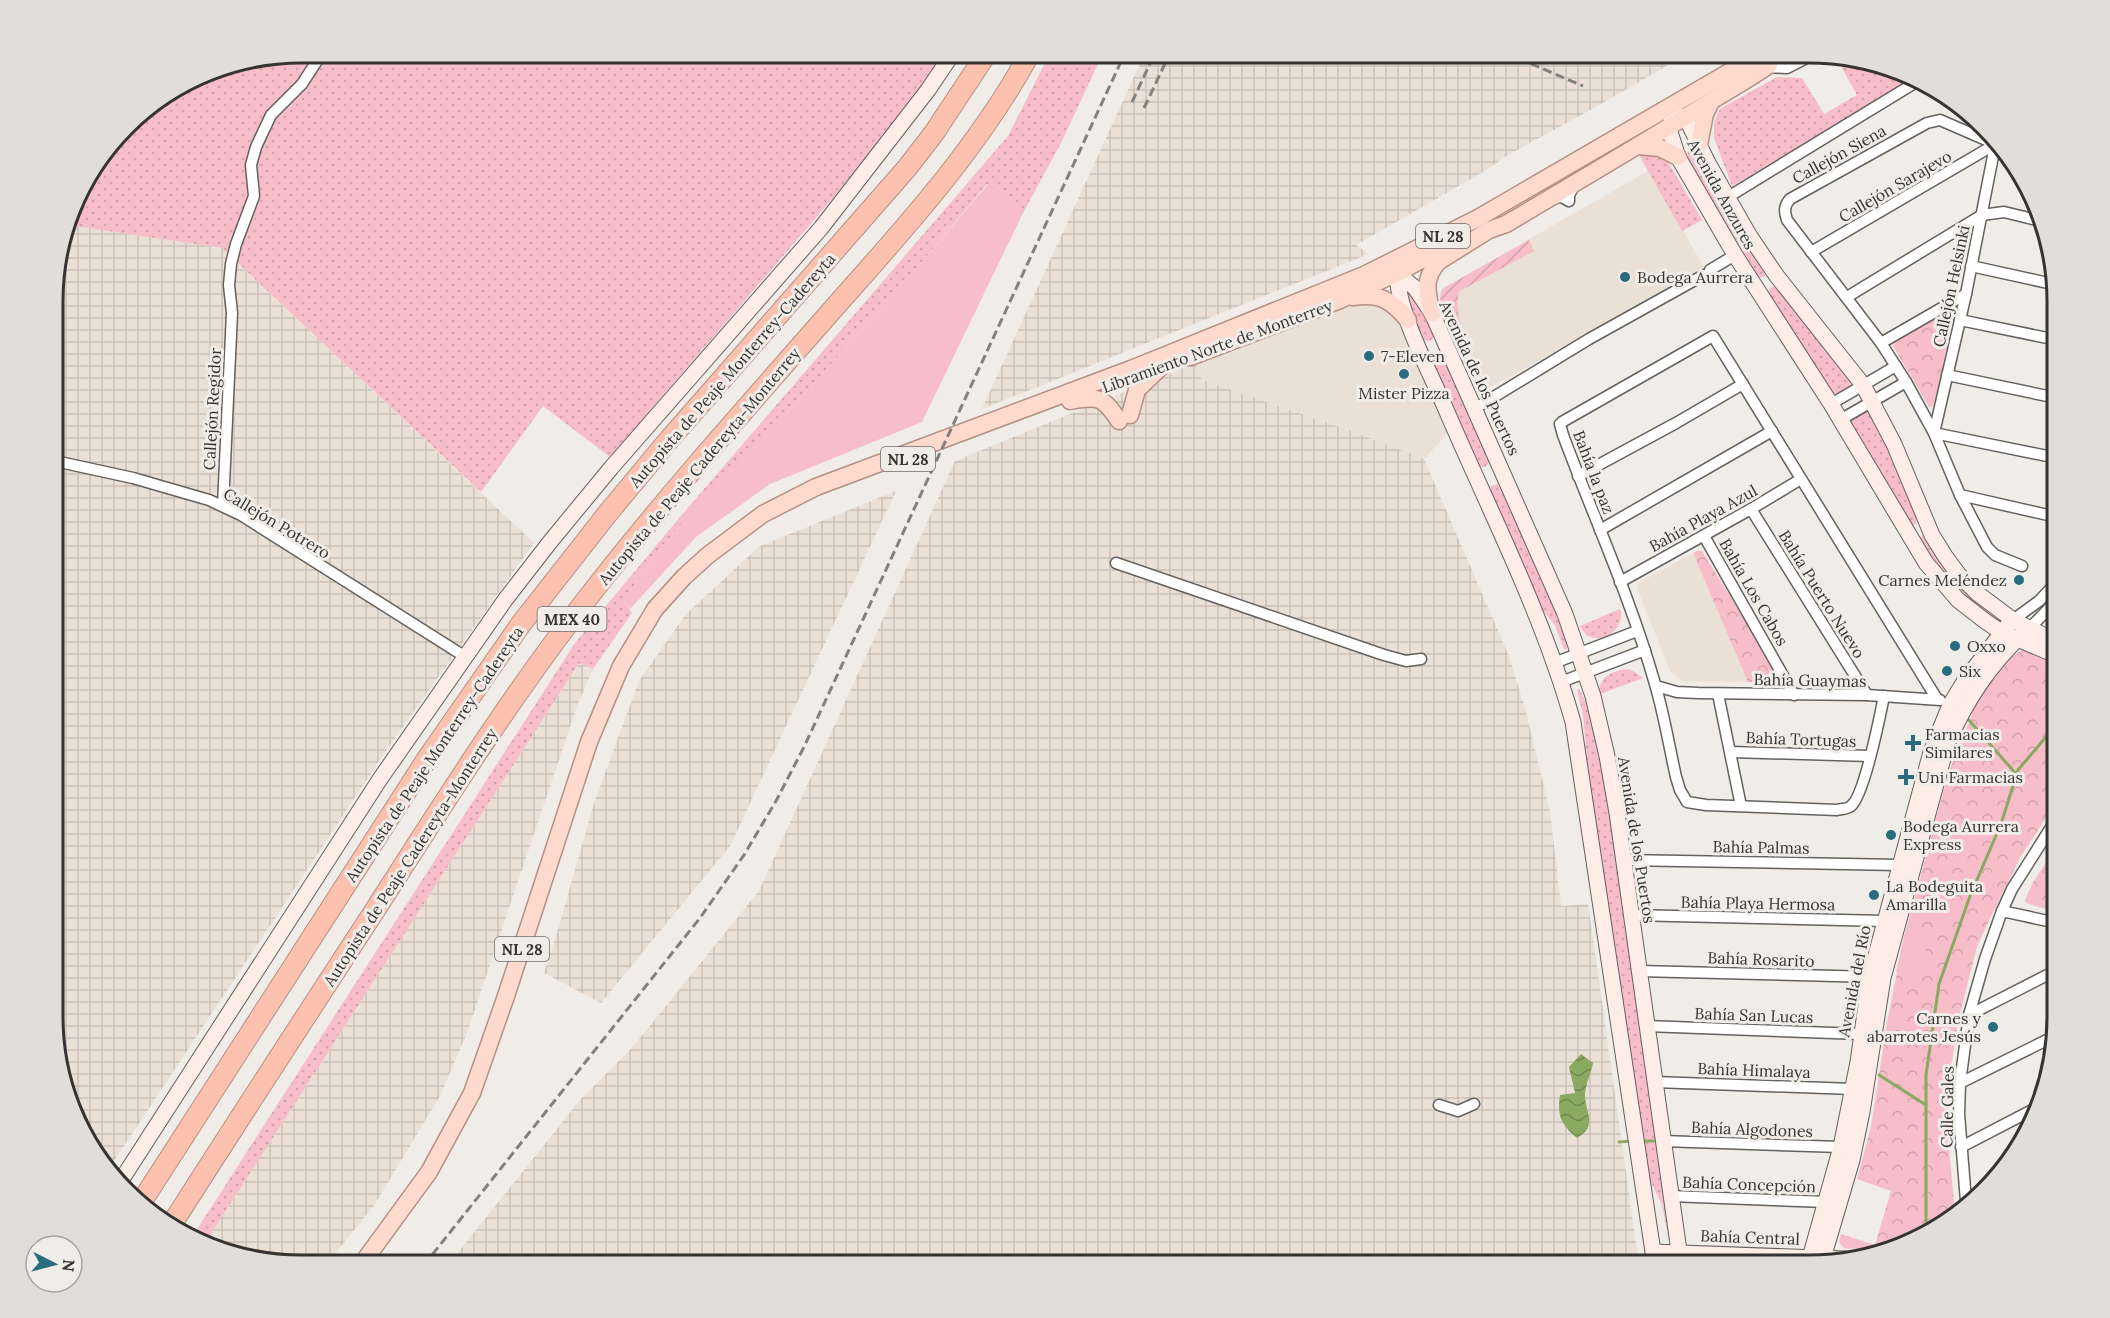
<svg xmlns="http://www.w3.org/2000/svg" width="2110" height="1318" viewBox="0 0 2110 1318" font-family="Lora,serif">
	<defs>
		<pattern id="industrial-grid" width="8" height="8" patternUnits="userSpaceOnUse" patternTransform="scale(1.5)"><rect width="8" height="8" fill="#eae0d6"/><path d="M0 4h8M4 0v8" fill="none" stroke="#c9c1b8"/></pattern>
		<pattern id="grass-dots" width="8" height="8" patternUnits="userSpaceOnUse" patternTransform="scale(1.5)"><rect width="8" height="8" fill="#f7bdc8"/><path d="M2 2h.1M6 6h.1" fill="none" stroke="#d4a3ac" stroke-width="1.8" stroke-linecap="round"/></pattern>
		<pattern id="park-crowns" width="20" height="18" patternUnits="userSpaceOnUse" patternTransform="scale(1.5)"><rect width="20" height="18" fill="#f7bdc8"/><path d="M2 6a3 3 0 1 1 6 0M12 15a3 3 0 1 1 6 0" fill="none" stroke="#d4a3ac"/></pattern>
		<pattern id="garden-furrows" width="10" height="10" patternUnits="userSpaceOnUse" patternTransform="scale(1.5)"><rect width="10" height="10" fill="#f7bdc8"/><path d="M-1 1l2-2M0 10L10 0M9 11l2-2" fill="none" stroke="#d4a3ac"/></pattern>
		<pattern id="water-waves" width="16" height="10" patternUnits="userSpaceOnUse" patternTransform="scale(1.5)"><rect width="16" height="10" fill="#8aa961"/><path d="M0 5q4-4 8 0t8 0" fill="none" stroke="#728a51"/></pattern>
	</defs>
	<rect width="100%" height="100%" fill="#f0ece8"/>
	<!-- built -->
	<g fill="#eae0d6">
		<polygon points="1648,171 1704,267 1521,371 1490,387 1482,386 1453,331 1439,295 1442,289"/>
		<polygon points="1367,300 1394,311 1448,433 1424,459 1354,432 1201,380 1195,363 1356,302"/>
		<polygon points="1693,553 1748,682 1684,681 1671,673 1636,586 1640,582"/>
	</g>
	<!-- industrial -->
	<g fill="url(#industrial-grid)">
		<polygon points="1145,53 1689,53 1594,108 1508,155 1483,172 1356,245 1369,254 982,409"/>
		<polygon points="68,225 222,248 534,543 385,752 110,1167 86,1141 55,1049 55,269"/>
		<polygon points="1195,363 1202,380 1354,432 1424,459 1509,656 1526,712 1550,812 1561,906 1588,904 1639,1265 448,1265 580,1100 631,1049 759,891 955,461"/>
		<polygon points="896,491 730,846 601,1003 544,973 557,933 594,803 639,681 686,614 760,546"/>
		<polygon points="579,663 593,669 577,706 467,1033 440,1096 375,1204 326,1265 301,1265 237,1257 205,1243"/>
	</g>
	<!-- grass -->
	<g fill="url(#grass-dots)">
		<polygon points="301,53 945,53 900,117 833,198 610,457 543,406 481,492 222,248 68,225 78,191 137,114 206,71"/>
		<polygon points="1050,53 1103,53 1061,143 1024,211 987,184 916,269 761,442 674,532 623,600 632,613 593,669 579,663 205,1243 192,1237 575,643 680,517 1008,136"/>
		<polygon points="1837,56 1873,61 1915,80 1732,186 1714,138 1714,122 1720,109 1777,77 1802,78 1824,114 1857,95 1837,59"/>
		<polygon points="1693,150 1700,154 1730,219 1766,273 1764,277 1759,277 1757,274 1686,156 1689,151"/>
		<polygon points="1654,153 1667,160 1702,220 1682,231 1639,155"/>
		<polygon points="1775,286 1851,381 1850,386 1837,394 1830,392 1769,294 1770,288"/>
		<polygon points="1414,290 1435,336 1430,341 1423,340 1405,291"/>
		<polygon points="1440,359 1446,362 1489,459 1489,463 1485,467 1479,467 1434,366 1436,361"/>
		<polygon points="1867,410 1871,413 1891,451 1917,518 1915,525 1912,525 1849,423 1849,420"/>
		<polygon points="1498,484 1542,578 1567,644 1566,650 1564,649 1555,625 1541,608 1490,492 1491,486"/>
		<path d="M1922,535l79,83 -1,5c-39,-22 -57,-47 -81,-84z"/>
		<path d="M1620,609c8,23 -29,43 -40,17z"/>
		<path d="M1626,669l7,2 10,7 -43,16c-3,-16 12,-23 26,-25z"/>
		<polygon points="1579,689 1587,705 1615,833 1670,1235 1670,1246 1662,1205 1649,1178 1587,760 1583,715 1577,690"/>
	</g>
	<!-- park -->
	<g fill="url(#park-crowns)">
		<polygon points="1950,310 1953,312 1953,316 1935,401 1933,406 1929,407 1893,346 1897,339"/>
		<polygon points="1698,551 1702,551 1781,678 1781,683 1748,682 1693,553"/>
		<path d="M2024,649l33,12v140l-36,55 -30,60 -14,31 -18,70 -9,56 -2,65 7,74 -22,20 -59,18 -30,-2 -5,-6 2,-8 34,11 16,-54 -34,-12 14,-52 16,-104 17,-86 44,-163 20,-50 3,-1c-2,-20 35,-67 53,-74z"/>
		<polygon points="2057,846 2057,912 2026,903 2025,900 2033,882"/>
	</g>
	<!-- garden -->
	<path fill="url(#garden-furrows)" d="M1529,240l5,11 -74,40c-5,10 -1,24 1,35l-8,5 -13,-32 2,-10z"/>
	<!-- pitch -->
	<g fill="#f7bdc8">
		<polygon points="988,184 1024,211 922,422 770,484 696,537 630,609 623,600 674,532 761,442 916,269"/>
		<polygon points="1906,929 1930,936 1918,978 1896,972"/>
	</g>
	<!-- water -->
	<path fill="url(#water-waves)" d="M1581,1054l12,9c-2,10 -8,23 -8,33 1,18 13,30 -8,42 -16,-14 -20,-22 -17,-43l15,-2 -6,-26z"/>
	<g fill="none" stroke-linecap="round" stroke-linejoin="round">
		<!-- stream -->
		<g stroke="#8aa961" stroke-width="3">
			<polyline points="1967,718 2017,775"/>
			<polyline points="1879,1075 1926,1105"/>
			<polyline points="1642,1141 1659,1141"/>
			<polyline points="1619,1142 1632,1141"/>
			<polyline points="1926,1234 1926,1075 1939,984 1970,896 2001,824 2018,770 2057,724"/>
		</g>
		<defs>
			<g id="street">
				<polyline points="1766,67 1787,68 1816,53"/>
				<path d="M1993,143l-53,-23 -13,3 -137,76c-6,7 -6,12 -3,21l94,123 25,39 28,51 26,62 27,52 8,8 27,11"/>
				<polyline points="1995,146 1966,294 1934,433 2057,458"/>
				<polyline points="1728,197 1918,81"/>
				<polyline points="1553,198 1562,197 1569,201 1569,195 1575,184"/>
				<polyline points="1811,252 1994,145"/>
				<polyline points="1971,266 2057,285"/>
				<polyline points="1710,270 1735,255"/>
				<polyline points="1847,297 1982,215 2004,212 2037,220"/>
				<polyline points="1960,320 2057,340"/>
				<polyline points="1881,343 1966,294"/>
				<polyline points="1947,375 2057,398"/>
				<polyline points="1831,404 1896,366"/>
				<polyline points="1474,409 1589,339 1704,275"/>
				<polyline points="1840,420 1906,382"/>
				<polyline points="55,461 133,478 209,500 241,515 464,656"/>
				<polyline points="1578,476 1676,423 1743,384"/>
				<polyline points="1960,495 2048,515"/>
				<polyline points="223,505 232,313 229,285 231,264 236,244 254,196 251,165 256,147 271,115 302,84 322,53"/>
				<polyline points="1751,509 1867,695"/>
				<polyline points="1600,530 1772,431"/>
				<polyline points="1704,536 1794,695"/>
				<polyline points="1116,563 1384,655 1406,661 1421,659"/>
				<polyline points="1620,582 1751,509 1801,479"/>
				<polyline points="2013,620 2039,601 2057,582"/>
				<polyline points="2029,629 2057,600"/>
				<polyline points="1554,663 1637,631"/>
				<polyline points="1561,682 1645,650"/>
				<polyline points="1656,686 1677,692 1698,693 1867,695 1940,700"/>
				<polyline points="1718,694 1741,806"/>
				<path d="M1884,696c-4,20 -20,100 -33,110 -3,3 -10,3 -14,4l-131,-5 -19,-3 -7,-12 -4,-13c-7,-31 -12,-63 -21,-93 -24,-85 -61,-166 -92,-249l-3,-11 2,-2 151,-86 224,363"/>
				<polyline points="1731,752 1870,756"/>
				<polyline points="1623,860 1899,865"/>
				<polyline points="2002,911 2057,923"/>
				<polyline points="1631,915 1885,921"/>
				<polyline points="1638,971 1874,977"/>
				<polyline points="1969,1015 2057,970"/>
				<polyline points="1646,1026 1861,1034"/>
				<polyline points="1654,1082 1853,1089"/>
				<polyline points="1960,1083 2057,1035"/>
				<polyline points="1439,1105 1458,1111 1474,1104"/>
				<polyline points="1662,1141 1841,1147"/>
				<polyline points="1961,1147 2040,1106"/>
				<polyline points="1670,1196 1827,1202"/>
				<polyline points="1966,1201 1959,1114 1960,1083 1969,1015 1985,959 2002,911 2012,889 2057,818"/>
			</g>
			<g id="secondary">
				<polyline points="1397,273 1415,288 1432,313 1565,614 1593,696 1607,756 1617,813 1681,1265"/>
				<path d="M1397,273c1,40 31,95 47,132 45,105 98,207 129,317l82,543"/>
				<polyline points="2057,642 2013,620 1977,593 1959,575 1945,556 1932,535 1894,444 1863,385 1776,275 1749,235 1708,163 1687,120 1680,116 1672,116 1670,132 1678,157 1735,255 1831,404 1926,563 1958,600 1985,621 2001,632 2046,651 2057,654"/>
				<polyline points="122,1179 380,779 505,600 550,542 611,468 821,228 928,90 953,53"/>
				<polyline points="1653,1252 1845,1259"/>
				<polyline points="1808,1265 1841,1147 1858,1062 1870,977 1931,752 1950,705 1965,680 2008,625"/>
				<path d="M1821,1265l31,-105 10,-48 21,-134 64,-234c19,-43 42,-79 77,-111"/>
			</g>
			<g id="primary">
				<polyline points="1754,67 1779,53"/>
				<polyline points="1699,145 1705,114 1712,100"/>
				<polyline points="1638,146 1660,148 1678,157"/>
				<path d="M1441,260l48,-30 17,-6c66,-39 132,-78 197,-118 22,-14 45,-26 66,-41"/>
				<path d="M1353,297c27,-4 38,3 55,23"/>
				<path d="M1432,313c-8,-29 -7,-40 15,-60"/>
				<polyline points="1190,357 1340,300 1403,270 1449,245"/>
				<path d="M1070,401c28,-5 33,-5 49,20"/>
				<polyline points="1130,415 1137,390 1161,367"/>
				<polyline points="361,1265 429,1172 472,1093 505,999 589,742 621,666 655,609 684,577 707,556 763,514 816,487 1131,369 1364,275 1478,218 1762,53"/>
			</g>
			<g id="highway">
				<polyline points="142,1201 427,759 521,624 608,513 667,442 907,168 934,133 987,53"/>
				<path d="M170,1227c68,-107 138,-214 207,-320 71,-111 142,-223 224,-326 74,-94 154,-183 233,-273 71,-80 145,-161 196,-255"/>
			</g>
		</defs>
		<!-- street casing -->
		<use href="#street" stroke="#64615e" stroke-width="13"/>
		<!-- secondary casing -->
		<use href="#secondary" stroke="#64615e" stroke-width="17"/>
		<!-- primary casing -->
		<use href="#primary" stroke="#b68f83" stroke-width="19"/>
		<!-- highway casing -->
		<use href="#highway" stroke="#b68f83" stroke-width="22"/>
		<!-- street -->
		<use href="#street" stroke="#fff" stroke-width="10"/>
		<!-- secondary -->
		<use href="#secondary" stroke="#feece7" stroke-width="15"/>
		<!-- primary -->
		<use href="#primary" stroke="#fdd9ce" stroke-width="16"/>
		<!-- highway -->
		<use href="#highway" stroke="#fcc0ae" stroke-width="20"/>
		<!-- rail -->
		<g stroke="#83817e" stroke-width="3" stroke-dasharray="9 4.5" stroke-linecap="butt">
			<polyline points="1506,53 1583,86"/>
			<polyline points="1132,102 1155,53"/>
			<polyline points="1144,108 1170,53"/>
			<polyline points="424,1265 700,918 744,855 776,801 804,747 1125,53"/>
		</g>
	</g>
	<!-- markers -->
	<g fill="#296c7e" stroke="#f0ece8" stroke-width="2">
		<circle cx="1625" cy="277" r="6"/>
		<circle cx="1369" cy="356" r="6"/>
		<circle cx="1404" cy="374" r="6"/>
		<circle cx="2019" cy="580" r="6"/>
		<circle cx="1955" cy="646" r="6"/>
		<circle cx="1947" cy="671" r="6"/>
		<path d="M1910 734h6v6h6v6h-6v6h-6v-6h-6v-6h6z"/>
		<path d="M1903 768h6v6h6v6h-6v6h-6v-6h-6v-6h6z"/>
		<circle cx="1891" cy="835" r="6"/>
		<circle cx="1874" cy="895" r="6"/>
		<circle cx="1993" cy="1027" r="6"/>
	</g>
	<g text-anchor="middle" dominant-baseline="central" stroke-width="6" stroke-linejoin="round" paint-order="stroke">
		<!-- shield labels -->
		<g fill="#f0ece8" stroke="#6d6b69" stroke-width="1.5">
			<rect x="1416" y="224" width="54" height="24" rx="4.5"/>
			<rect x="881" y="447" width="54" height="24" rx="4.5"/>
			<rect x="537.5" y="607" width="69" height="24" rx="4.5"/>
			<rect x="495" y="937" width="54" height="24" rx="4.5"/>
		</g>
		<g font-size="15" font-weight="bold" fill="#353432">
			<text x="1443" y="236">NL 28</text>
			<text x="908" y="459">NL 28</text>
			<text x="572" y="619">MEX 40</text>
			<text x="522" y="949">NL 28</text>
		</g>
		<!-- street labels -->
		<g font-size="16" fill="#353432" stroke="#f0ece8">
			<text transform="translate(1839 154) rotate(-29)">Callejón Siena</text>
			<text transform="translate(1895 186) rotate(-30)">Callejón Sarajevo</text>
			<text transform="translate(1722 194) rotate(61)">Avenida Anzures</text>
			<text transform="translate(1951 286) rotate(-78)">Callejón Helsinki</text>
			<text transform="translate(1217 346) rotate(-20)">Libramiento Norte de Monterrey</text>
			<text transform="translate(732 370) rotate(-49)">Autopista de Peaje Monterrey-Cadereyta</text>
			<text transform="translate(1480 378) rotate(65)">Avenida de los Puertos</text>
			<text transform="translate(212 409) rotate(-87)">Callejón Regidor</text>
			<text transform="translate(699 466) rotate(-50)">Autopista de Peaje Cadereyta-Monterrey</text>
			<text transform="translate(1594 472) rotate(69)">Bahía la paz</text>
			<text transform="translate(1703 518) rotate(-29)">Bahía Playa Azul</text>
			<text transform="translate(277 523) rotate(31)">Callejón Potrero</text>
			<text transform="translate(1754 592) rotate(60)">Bahía Los Cabos</text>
			<text transform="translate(1822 594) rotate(58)">Bahía Puerto Nuevo</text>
			<text transform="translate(1810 680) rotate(1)">Bahía Guaymas</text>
			<text transform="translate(1801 739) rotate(2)">Bahía Tortugas</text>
			<text transform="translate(434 754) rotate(-56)">Autopista de Peaje Monterrey-Cadereyta</text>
			<text transform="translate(1637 840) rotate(81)">Avenida de los Puertos</text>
			<text transform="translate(1761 847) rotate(1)">Bahía Palmas</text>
			<text transform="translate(410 857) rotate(-57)">Autopista de Peaje Cadereyta-Monterrey</text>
			<text transform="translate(1758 903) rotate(1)">Bahía Playa Hermosa</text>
			<text transform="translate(1761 959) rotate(2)">Bahía Rosarito</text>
			<text transform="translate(1854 981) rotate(-79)">Avenida del Río</text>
			<text transform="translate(1754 1015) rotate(2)">Bahía San Lucas</text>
			<text transform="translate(1754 1070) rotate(2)">Bahía Himalaya</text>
			<text transform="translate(1947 1107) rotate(-89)">Calle Gales</text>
			<text transform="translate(1752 1129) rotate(2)">Bahía Algodones</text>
			<text transform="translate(1749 1184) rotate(2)">Bahía Concepción</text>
			<text transform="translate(1750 1237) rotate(2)">Bahía Central</text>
		</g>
		<!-- poi labels -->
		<g font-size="16" fill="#353432" stroke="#f0ece8" text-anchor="start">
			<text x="1637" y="277">Bodega Aurrera</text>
			<text x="1381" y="356">7-Eleven</text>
			<text x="1404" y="393" text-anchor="middle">Mister Pizza</text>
			<text x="2007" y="580" text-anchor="end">Carnes Meléndez</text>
			<text x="1967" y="646">Oxxo</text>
			<text x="1959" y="671">Six</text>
			<text x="1925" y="734">Farmacias<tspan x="1925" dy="18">Similares</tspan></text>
			<text x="1918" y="777">Uni Farmacias</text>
			<text x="1903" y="826">Bodega Aurrera<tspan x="1903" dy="18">Express</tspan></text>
			<text x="1886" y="886">La Bodeguita<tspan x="1886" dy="18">Amarilla</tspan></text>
			<text x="1981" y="1018" text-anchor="end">Carnes y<tspan x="1981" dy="18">abarrotes Jesús</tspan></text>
		</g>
	</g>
	<!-- crop -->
	<path d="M0 0H2110V1318H0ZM301 63H1809A238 238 0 0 1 2047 301V1017A238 238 0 0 1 1809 1255H301A238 238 0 0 1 63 1017V301A238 238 0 0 1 301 63Z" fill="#e1ddd9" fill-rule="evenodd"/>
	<path fill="none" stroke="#353432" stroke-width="3" d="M301 63H1809A238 238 0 0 1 2047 301V1017A238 238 0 0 1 1809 1255H301A238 238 0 0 1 63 1017V301A238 238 0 0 1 301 63Z"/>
	<!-- north arrow -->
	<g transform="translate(54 1264) rotate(96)"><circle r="28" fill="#f0ece8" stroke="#a5a29f" stroke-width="1.5"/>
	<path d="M0-4.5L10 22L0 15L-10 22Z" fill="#296c7e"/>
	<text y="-9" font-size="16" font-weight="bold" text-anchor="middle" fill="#353432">N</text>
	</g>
</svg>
